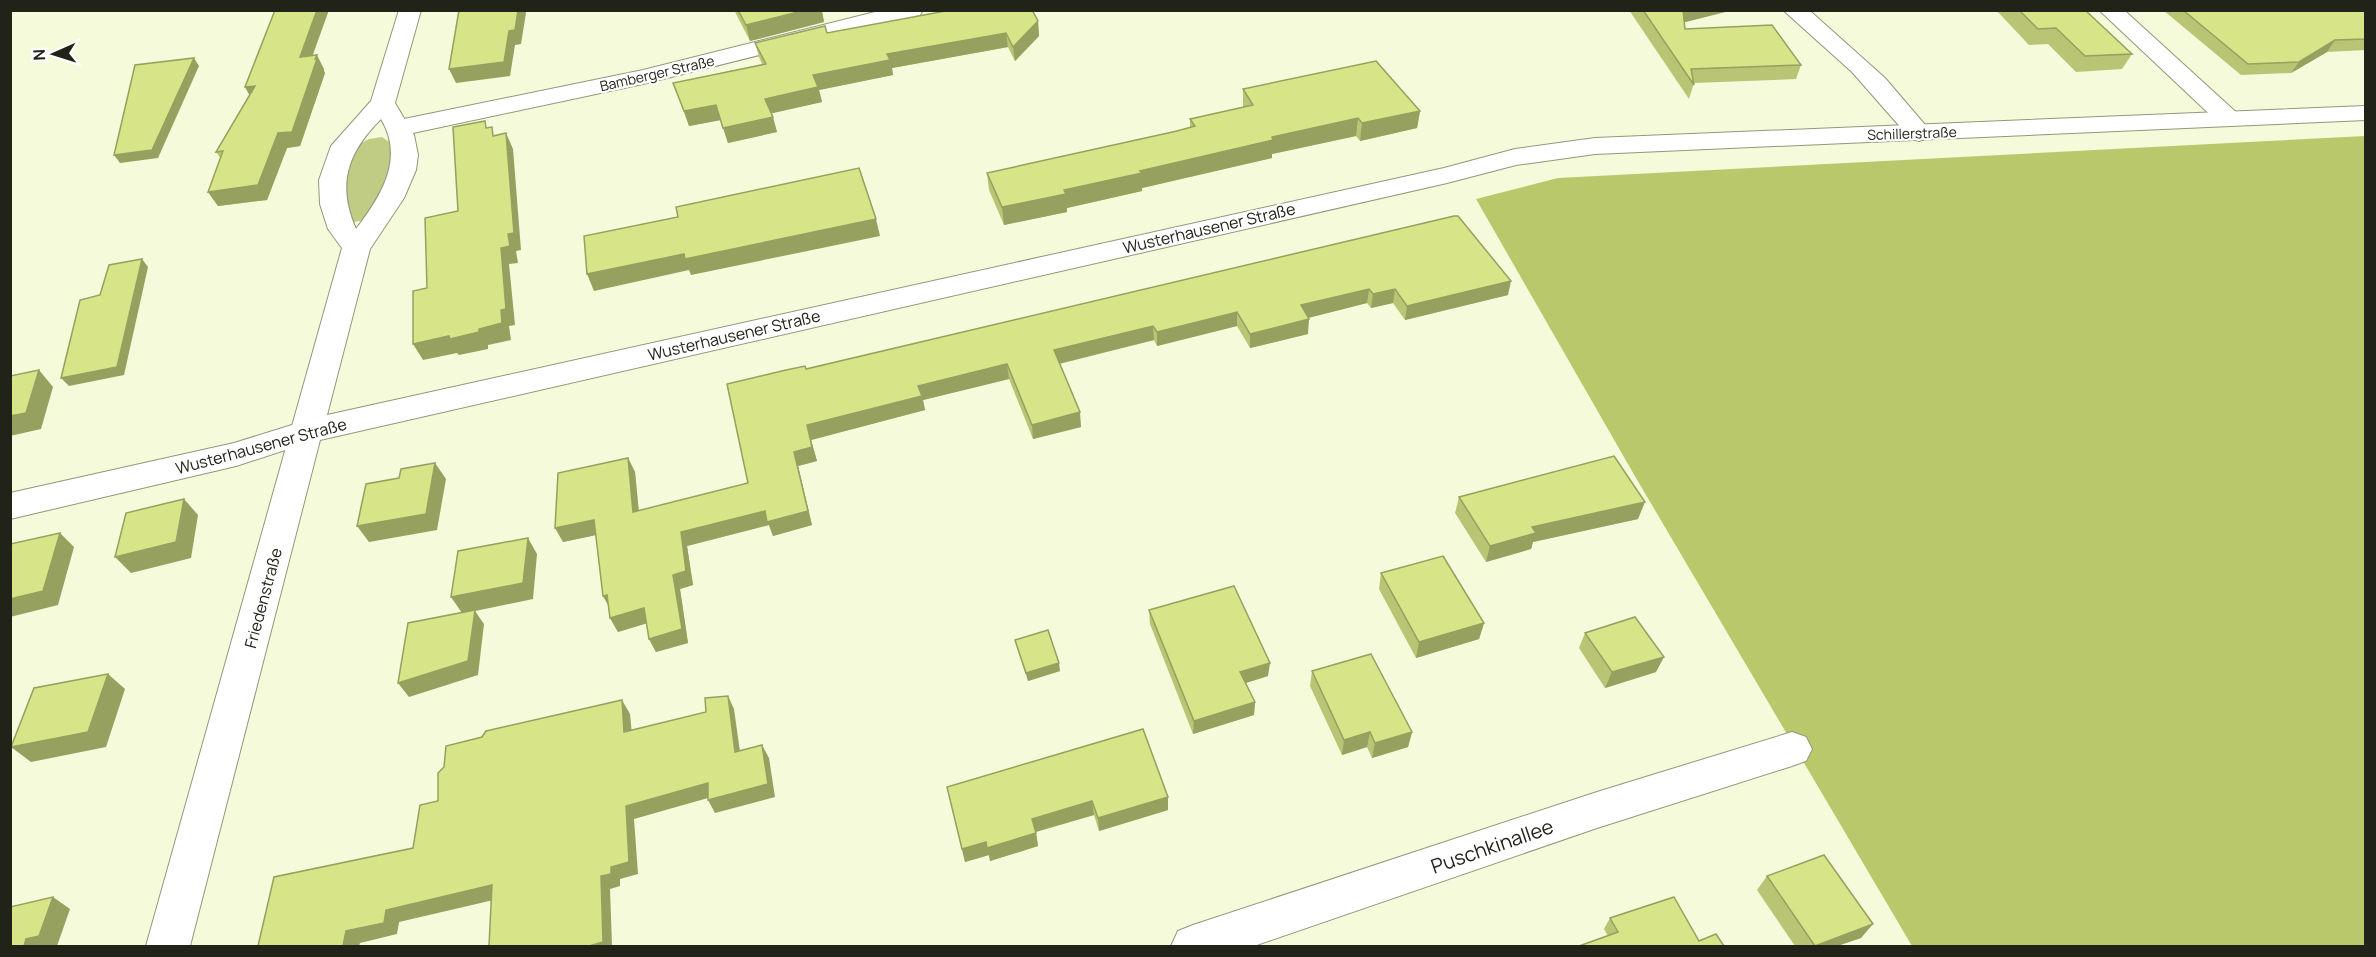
<svg xmlns="http://www.w3.org/2000/svg" width="2376" height="957" viewBox="0 0 2376 957" font-family="Manrope,sans-serif">
	<rect width="100%" height="100%" fill="#f4fada"/>
	<!-- green -->
	<polygon fill="#c0cc84" points="382,137 392,144 395,160 385,186 365,220 354,222 341,202 343,178 354,147 369,139"/>
	<!-- forest -->
	<polygon fill="#bac86c" points="2365,136 2365,946 1912,946 1636,478 1476,199 1558,178"/>
	<g fill="none" stroke-linecap="round" stroke-linejoin="round">
		<defs>
			<g id="street">
				<polygon points="883,10 923,10 920,15 643,84 399,136 390,133 386,128 390,123 399,120 643,70"/>
				<polygon points="1783,10 1809,10 1819,19 1885,78 1932,133 1928,138 1919,141 1910,138 1852,72"/>
				<polygon points="2099,10 2124,10 2238,114 2241,119 2238,124 2229,126 2220,124"/>
				<polygon points="308,420 319,423 324,431 319,439 236,466 10,519 10,493 234,443"/>
				<polygon points="1792,732 1806,737 1812,749 1806,761 1792,766 1597,828 1254,946 1171,946 1178,931 1193,925 1597,792"/>
			</g>
			<path id="secondary" d="M399,10h22l-26,93 19,32 4,20 -2,15 -12,28 -34,51 -43,166 1117,-247 71,-19 80,-11 771,-32v14l-771,34 -79,11 -69,18 -1127,257 -130,506h-44l196,-698 -14,-19 -8,-25 -1,-24 12,-34 40,-45zM381,119c24,40 0,77 -25,110 -20,-45 -8,-77 25,-110z"/>
		</defs>
		<!-- street casing -->
		<use href="#street" stroke="#92987b" stroke-width="2"/>
		<!-- secondary casing -->
		<use href="#secondary" stroke="#92987b" stroke-width="2"/>
		<!-- street -->
		<use href="#street" fill="#fff" fill-rule="evenodd"/>
		<!-- secondary -->
		<use href="#secondary" fill="#fff" fill-rule="evenodd"/>
	</g>
	<!-- wall -->
	<g fill="#b9c575">
		<polygon points="734,10 824,10 822,11 824,22 750,41"/>
		<polygon points="1629,10 1733,10 1684,22 1685,29 1801,65 1796,79 1694,83 1689,99"/>
		<polygon points="1996,10 2085,10 2132,54 2122,69 2076,72 2048,44 2029,45"/>
		<polygon points="2163,10 2366,10 2366,50 2327,52 2291,73 2241,75"/>
		<polygon points="1038,21 1039,36 1015,61 1008,47 892,68 893,75 819,90 822,102 771,113 777,132 728,143 721,120 689,126 673,83 762,64 759,57 755,43 827,33"/>
		<polygon points="313,55 324,69 324,71 325,73 300,146 287,148 267,200 218,206 208,192 221,159 216,152 250,96 245,87"/>
		<polygon points="1243,89 1420,111 1417,128 1360,141 1356,136 1272,154 1272,158 1142,188 1142,191 1067,208 1067,212 1004,225 989,190 987,173 1177,131 1190,128 1190,119 1243,107"/>
		<polygon points="1454,216 1508,295 1405,320 1393,303 1371,308 1367,303 1308,318 1308,334 1250,348 1237,326 1157,346 1154,340 1059,363 1081,427 1033,439 1009,379 923,400 925,410 811,440 817,461 798,466 812,525 773,536 769,525 687,546 693,585 680,589 688,643 656,652 649,639 647,623 618,632 610,618 608,605 603,596 596,535 563,542 628,458 635,472 639,511 748,483 806,369"/>
		<polygon points="1459,497 1638,519 1533,542 1531,549 1486,562 1455,513"/>
		<polygon points="1381,573 1484,623 1479,639 1416,658 1379,589"/>
		<polygon points="1149,610 1268,676 1246,683 1255,702 1254,715 1193,734 1150,624"/>
		<polygon points="1585,633 1656,672 1605,688 1579,648"/>
		<polygon points="1015,640 1060,671 1028,681 1017,648"/>
		<polygon points="1312,671 1412,732 1408,747 1372,758 1367,747 1342,755 1310,686"/>
		<polygon points="947,787 1168,797 1168,810 1099,831 1094,815 1036,832 1038,846 990,861 989,855 965,862"/>
		<polygon points="1767,876 1861,938 1837,946 1795,946 1757,890"/>
		<polygon points="1610,918 1699,941 1608,936 1604,929"/>
	</g>
	<!-- shaded-wall -->
	<g fill="#96a05f">
		<polygon points="317,10 329,10 307,71 300,57"/>
		<polygon points="518,10 525,10 526,13 521,44 515,45 510,76 456,83 449,69 509,31"/>
		<polygon points="806,10 824,10 822,11 824,22 750,41 746,25"/>
		<polygon points="1682,10 1733,10 1678,24"/>
		<polygon points="1038,21 1039,36 1015,61 1013,47"/>
		<polygon points="1006,33 1008,47 892,68 893,75 819,90 822,102 769,114 765,99 813,75 887,54"/>
		<polygon points="2335,40 2327,52 2291,73 2299,62"/>
		<polygon points="317,55 324,69 324,71 325,73 300,146 287,148 267,200 218,206 208,192 278,133"/>
		<polygon points="194,58 199,66 158,158 120,163 114,155"/>
		<polygon points="255,86 253,101 245,87"/>
		<polygon points="716,105 721,120 689,126 684,111"/>
		<polygon points="1420,111 1417,128 1360,141 1362,123"/>
		<polygon points="773,117 777,132 728,143 723,128"/>
		<polygon points="1358,118 1356,136 1272,154 1272,158 1142,188 1142,191 1067,208 1067,212 1004,225 1002,207 1272,137"/>
		<polygon points="506,133 513,149 521,250 516,251 518,263 509,264 515,325 509,326 511,340 488,345 488,349 459,355 457,353 423,360 413,344 479,329 501,310 501,248 508,234"/>
		<polygon points="876,219 880,236 691,275 689,270 594,291 587,274 684,254"/>
		<polygon points="142,259 148,267 124,375 69,386 61,378"/>
		<polygon points="1511,281 1508,295 1405,320 1407,306"/>
		<polygon points="1369,289 1367,303 1300,320 1301,305"/>
		<polygon points="1395,289 1393,303 1371,308 1373,294"/>
		<polygon points="1237,312 1237,326 1157,346 1157,332"/>
		<polygon points="1309,319 1308,334 1250,348 1250,334"/>
		<polygon points="1153,326 1154,340 1055,365 1054,350"/>
		<polygon points="1007,364 1009,379 923,400 925,410 811,440 817,461 798,466 812,525 773,536 769,525 687,546 693,585 680,589 688,643 656,652 649,639 673,575 681,532 794,452 807,425 918,386"/>
		<polygon points="39,370 53,387 41,429 10,436 10,416"/>
		<polygon points="1080,412 1081,427 1033,439 1032,425"/>
		<polygon points="628,458 635,472 640,526 633,512"/>
		<polygon points="435,463 446,479 437,530 369,542 357,526"/>
		<polygon points="184,499 198,515 191,558 131,573 115,557"/>
		<polygon points="1645,502 1638,519 1533,542 1531,549 1486,562 1490,546 1532,527"/>
		<polygon points="594,520 601,534 563,542 555,528"/>
		<polygon points="60,533 74,547 58,605 10,617 10,599"/>
		<polygon points="528,538 537,554 533,599 475,611 484,624 478,675 409,697 398,683 462,613 451,597"/>
		<polygon points="607,595 611,610 603,596"/>
		<polygon points="644,608 651,622 618,632 610,618"/>
		<polygon points="1484,623 1479,639 1416,658 1419,642"/>
		<polygon points="1664,657 1656,672 1605,688 1612,672"/>
		<polygon points="1059,663 1060,671 1028,681 1026,673"/>
		<polygon points="1270,663 1268,676 1239,685 1240,672"/>
		<polygon points="108,674 125,689 106,747 31,762 11,747"/>
		<polygon points="728,696 734,709 742,766 735,752"/>
		<polygon points="622,700 630,714 633,746 624,732"/>
		<polygon points="1255,702 1254,715 1193,734 1194,721"/>
		<polygon points="1370,732 1367,747 1342,755 1344,740"/>
		<polygon points="1412,732 1408,747 1372,758 1375,743"/>
		<polygon points="762,745 769,758 775,797 715,813 708,800"/>
		<polygon points="708,783 715,796 634,819 638,874 620,879 620,886 610,889 612,946 589,946 601,876 611,867 626,806"/>
		<polygon points="1168,797 1168,810 1099,831 1098,818"/>
		<polygon points="1092,801 1094,815 1035,832 1032,819"/>
		<polygon points="1036,833 1038,846 990,861 989,855 965,862 962,849 986,842"/>
		<polygon points="492,885 502,898 399,922 397,934 360,943 359,946 343,946 346,931 386,910"/>
		<polygon points="53,897 70,909 57,946 24,946 26,939"/>
		<polygon points="1873,924 1861,938 1837,946 1815,946"/>
	</g>
	<!-- building -->
	<g fill="#d7e588" stroke="#96a05f" stroke-width="1.5">
		<polygon points="275,10 317,10 300,57 317,55 315,59 317,59 292,132 278,133 258,185 208,192 223,151 216,152 255,86 245,87"/>
		<polygon points="459,10 518,10 515,30 509,31 504,62 449,69"/>
		<polygon points="738,10 806,10 746,25"/>
		<polygon points="951,10 1032,10 1038,21 1013,47 1006,33 887,54 890,60 813,75 818,87 765,99 773,117 723,128 716,105 684,111 673,83 766,64 755,43 825,26 827,33"/>
		<polygon points="1643,10 1683,10 1685,29 1772,25 1801,65 1691,69 1694,85"/>
		<polygon points="2019,10 2085,10 2132,54 2085,56 2056,28 2038,29"/>
		<polygon points="2183,10 2366,10 2366,39 2335,40 2299,62 2248,64"/>
		<polygon points="194,58 152,150 114,155 135,65"/>
		<polygon points="1376,61 1420,111 1362,123 1358,118 1272,137 1273,140 1140,171 1142,173 1064,190 1066,194 1002,207 987,173 1177,131 1195,126 1190,119 1253,105 1243,89"/>
		<polygon points="485,121 486,128 492,127 493,136 506,133 514,233 508,234 510,246 501,248 506,309 501,310 502,323 479,329 479,332 450,339 449,336 413,344 413,291 427,288 425,218 458,211 453,127"/>
		<polygon points="859,168 876,219 685,259 684,254 587,274 584,236 678,217 676,207"/>
		<polygon points="1454,216 1458,216 1511,281 1407,306 1395,289 1373,294 1369,289 1301,305 1309,319 1250,334 1237,312 1157,332 1153,326 1054,350 1080,412 1032,425 1007,364 918,386 922,396 807,425 812,447 794,452 808,511 767,522 765,511 681,532 686,571 673,575 682,629 649,639 644,608 610,618 607,595 603,596 594,520 555,528 558,473 628,458 633,512 748,483 727,384 786,370 805,366 806,369"/>
		<polygon points="142,259 117,367 61,378 80,300 100,295 109,265"/>
		<polygon points="39,370 26,413 10,416 10,376"/>
		<polygon points="1614,456 1645,502 1532,527 1536,533 1490,546 1459,497"/>
		<polygon points="435,463 426,514 357,526 366,484 399,478 401,469"/>
		<polygon points="184,499 176,542 115,557 126,513"/>
		<polygon points="60,533 43,591 10,599 10,544"/>
		<polygon points="528,538 523,583 451,597 458,551"/>
		<polygon points="1443,556 1484,623 1419,642 1381,573"/>
		<polygon points="1234,586 1270,663 1240,672 1255,702 1194,721 1149,610"/>
		<polygon points="475,610 468,661 398,683 408,623"/>
		<polygon points="1635,617 1664,657 1612,672 1585,633"/>
		<polygon points="1048,630 1059,663 1026,673 1015,640"/>
		<polygon points="1371,654 1412,732 1375,743 1370,732 1344,740 1312,671"/>
		<polygon points="108,674 88,732 11,747 34,688"/>
		<polygon points="728,696 735,752 762,745 768,784 708,800 708,783 626,806 629,862 611,867 611,874 601,876 603,942 589,946 489,946 492,885 386,910 384,923 346,931 343,946 258,946 274,877 413,848 420,805 438,801 438,773 444,767 446,746 482,737 486,731 622,700 624,732 706,712 705,698"/>
		<polygon points="1143,729 1168,797 1098,818 1092,801 1032,819 1036,833 987,848 986,842 962,849 947,787"/>
		<polygon points="1824,855 1873,924 1815,946 1767,876"/>
		<polygon points="53,897 39,936 26,939 24,946 10,946 10,907"/>
		<polygon points="1674,897 1699,941 1716,934 1724,946 1579,946 1618,932 1610,918"/>
	</g>
	<g text-anchor="middle" dominant-baseline="central" stroke-width="4.5" stroke-linejoin="round" paint-order="stroke">
		<!-- far-street labels -->
		<g font-size="14" fill="#212318" stroke="#fff">
			<text transform="translate(657 73) rotate(-13)">Bamberger Straße</text>
			<text transform="translate(1912 133) rotate(-2)">Schillerstraße</text>
		</g>
		<!-- street labels -->
		<g font-size="16" fill="#212318" stroke="#fff">
			<text transform="translate(1209 228) rotate(-13)">Wusterhausener Straße</text>
			<text transform="translate(734 335) rotate(-13)">Wusterhausener Straße</text>
			<text transform="translate(261 446) rotate(-15)">Wusterhausener Straße</text>
			<text transform="translate(263 598) rotate(-75)">Friedenstraße</text>
		</g>
		<!-- near-street labels -->
		<g font-size="20" fill="#212318" stroke="#fff">
			<text transform="translate(1492 846) rotate(-19)">Puschkinallee</text>
		</g>
	</g>
	<!-- border -->
	<rect width="2376" height="957" fill="none" stroke="#212318" stroke-width="24"/>
	<!-- north arrow -->
	<g transform="translate(54 54) rotate(267)" stroke="#ffffff" stroke-width="4.5" paint-order="stroke">
	<path d="M0-4.5L10 22L0 15L-10 22Z" fill="#212318"/>
	<text y="-9" font-size="16" font-weight="bold" text-anchor="middle" fill="#212318">N</text>
	</g>
</svg>
